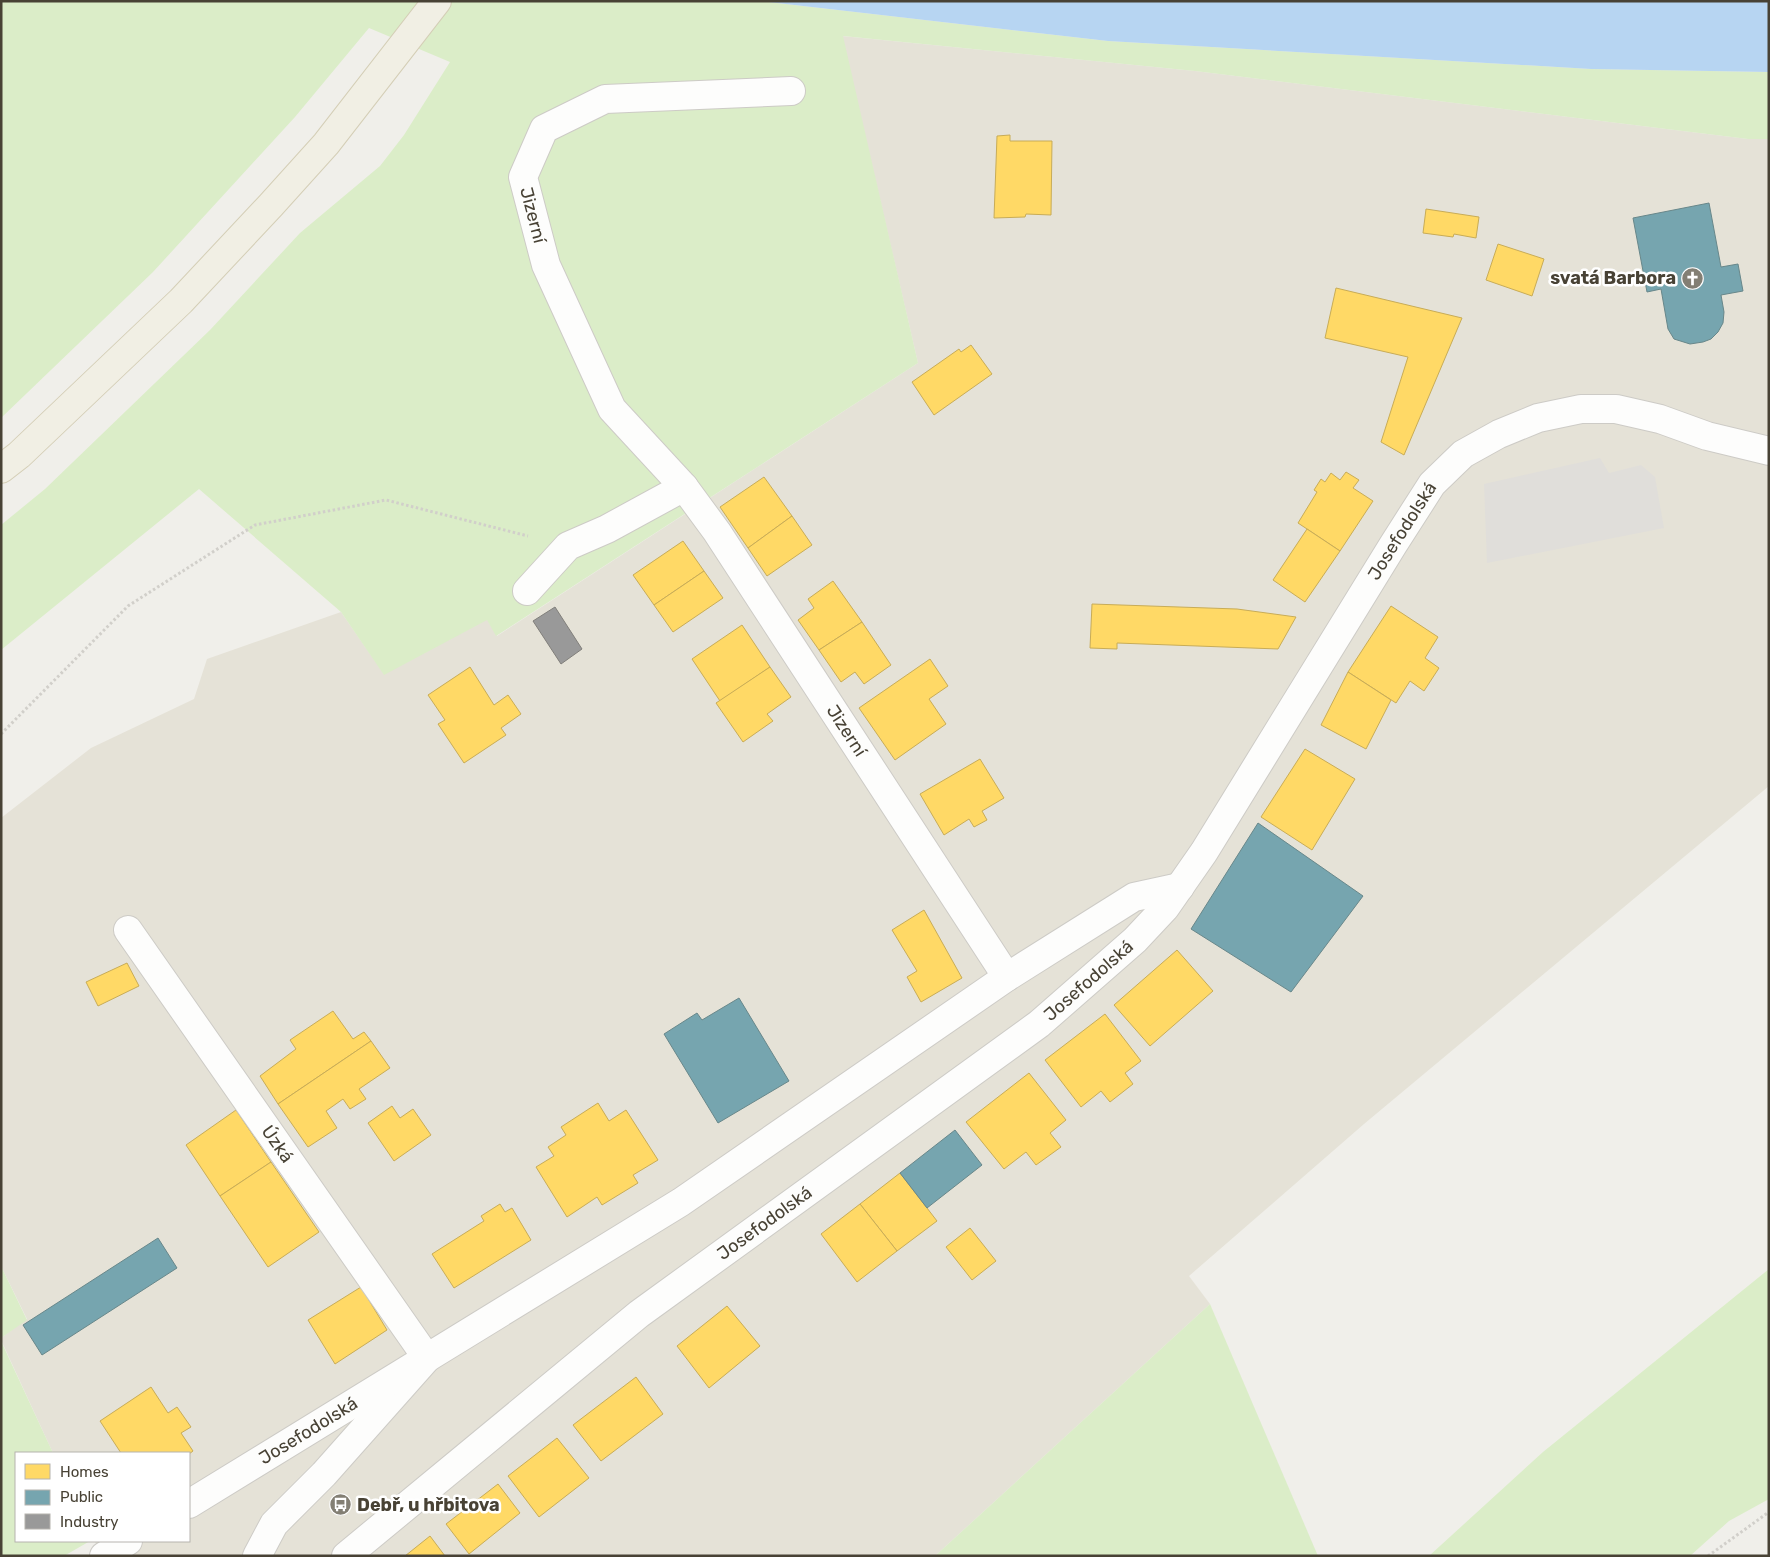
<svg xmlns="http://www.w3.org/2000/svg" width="1770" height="1557" viewBox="0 0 1770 1557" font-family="Rubik,sans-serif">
	<rect width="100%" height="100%" fill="#f0efea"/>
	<!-- residential -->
	<polygon fill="#e5e2d7" points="842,36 1195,71 1748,139 1769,139 1769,786 1364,1124 1189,1276 1210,1304 935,1556 107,1556 94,1541 189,1541 189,1453 53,1453 1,1340 1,1338 27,1319 1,1266 1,818 91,748 194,699 207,659 341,612 384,674 487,619 497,636 918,363"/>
	<!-- green -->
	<g fill="#dbedc8">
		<polygon points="1,1 760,1 1108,41 1591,69 1769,72 1769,139 1748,139 1195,71 843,36 918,363 496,636 487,620 384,675 341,612 199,489 1,650 1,525 45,489 210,330 300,233 380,166 404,135 450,62 369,28 295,117 153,272 1,418"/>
		<polygon points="1,1266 27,1320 1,1338"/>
		<polygon points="1769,1269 1769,1499 1729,1521 1690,1556 1429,1556 1543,1452"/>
		<polygon points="1210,1304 1318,1556 935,1556"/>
		<polygon points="1,1341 53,1453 16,1453 16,1541 90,1541 64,1556 1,1556"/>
	</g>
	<!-- parking -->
	<polygon fill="#e0deda" points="1600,458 1609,473 1641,465 1655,477 1664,528 1487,563 1484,484"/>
	<!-- water -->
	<polygon fill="#b7d5f2" points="760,1 1769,1 1769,72 1591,69 1108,41"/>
	<!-- homes -->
	<g fill="#ffd966" stroke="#c8ac57">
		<polygon points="1010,135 1010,141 1052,141 1051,215 1026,214 1025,217 994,218 997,136"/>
		<polygon points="1426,209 1479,217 1476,238 1454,234 1453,237 1423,233"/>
		<polygon points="1498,244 1544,259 1532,296 1486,280"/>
		<polygon points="1336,288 1462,318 1404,455 1381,442 1408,357 1325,338"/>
		<polygon points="971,345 992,374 934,415 912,382 959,349 961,352"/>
		<polygon points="1346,472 1359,480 1353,488 1373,501 1340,551 1298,523 1317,492 1314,490 1321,479 1325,482 1331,473 1340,480"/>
		<polygon points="764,477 792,516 748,548 720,507"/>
		<polygon points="792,516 812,545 767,576 748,548"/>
		<polygon points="1307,529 1340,551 1305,602 1273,580"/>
		<polygon points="683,541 704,571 654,605 633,575"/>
		<polygon points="704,571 723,598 673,632 654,605"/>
		<polygon points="833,581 862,622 819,650 798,620 814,608 808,599"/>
		<polygon points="1092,604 1237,609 1296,617 1278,649 1117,643 1117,649 1090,648"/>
		<polygon points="1391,606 1438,637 1425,658 1439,668 1424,691 1410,681 1396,703 1348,672"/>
		<polygon points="862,622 891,665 864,684 855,672 841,682 819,650"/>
		<polygon points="742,625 770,667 720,701 692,659"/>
		<polygon points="930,659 948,686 929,699 946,724 895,760 859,708"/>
		<polygon points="470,667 494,705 508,695 521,714 501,728 506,735 464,763 438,724 445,720 428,695"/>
		<polygon points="770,667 791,697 767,714 773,721 743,742 716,703"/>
		<polygon points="1348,672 1391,700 1366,749 1321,725"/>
		<polygon points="1305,749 1355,779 1312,850 1261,817"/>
		<polygon points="980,759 1004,798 982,811 987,820 974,827 969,819 944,835 920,794"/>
		<polygon points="924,910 962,978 921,1002 907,977 917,971 892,930"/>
		<polygon points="1177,950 1213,991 1150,1046 1114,1005"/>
		<polygon points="127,963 139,986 98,1006 86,982"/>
		<polygon points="333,1011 353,1039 364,1032 371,1041 278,1104 260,1076 296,1049 290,1040"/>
		<polygon points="1105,1014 1141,1061 1125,1073 1133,1084 1110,1102 1101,1091 1081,1107 1045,1060"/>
		<polygon points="371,1041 390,1068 359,1089 366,1099 350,1109 343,1099 326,1111 337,1128 308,1147 278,1104"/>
		<polygon points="1029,1073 1066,1120 1050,1133 1061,1147 1036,1165 1026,1152 1004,1169 966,1122"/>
		<polygon points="598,1103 609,1121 626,1110 658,1160 633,1175 638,1183 602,1205 597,1197 567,1217 536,1167 554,1156 548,1147 566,1135 561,1127"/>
		<polygon points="392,1106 400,1118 413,1109 431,1135 394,1161 368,1123"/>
		<polygon points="236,1110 271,1162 220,1196 186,1145"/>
		<polygon points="271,1162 319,1232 268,1267 220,1196"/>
		<polygon points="900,1173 937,1221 897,1251 860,1204"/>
		<polygon points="500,1204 505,1212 512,1208 531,1240 454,1288 432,1254 484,1221 481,1216"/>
		<polygon points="860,1204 897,1251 857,1282 821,1234"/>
		<polygon points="970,1228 996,1261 972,1280 946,1247"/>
		<polygon points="361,1287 387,1330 335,1364 308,1320"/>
		<polygon points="727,1306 760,1346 709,1388 677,1346"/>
		<polygon points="636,1377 663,1414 601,1461 573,1425"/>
		<polygon points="151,1387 168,1413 177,1407 191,1427 181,1433 193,1451 189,1454 121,1453 100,1421"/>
		<polygon points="557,1438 589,1478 539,1517 508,1476"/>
		<polygon points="498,1484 520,1513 469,1554 446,1524"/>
		<polygon points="430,1536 445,1556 405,1556"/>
	</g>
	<!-- public -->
	<g fill="#76a5af" stroke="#68878a">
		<polygon points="1709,203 1721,267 1738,264 1743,291 1721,295 1724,312 1723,323 1718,332 1711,339 1703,342 1690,344 1674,339 1668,329 1661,289 1647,292 1633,218"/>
		<polygon points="1258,823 1363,896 1291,992 1191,929"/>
		<polygon points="739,998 789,1081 718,1123 664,1034 697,1013 702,1020"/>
		<polygon points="955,1130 982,1165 927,1208 900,1173"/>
		<polygon points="158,1238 177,1268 42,1355 23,1325"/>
	</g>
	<!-- industry -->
	<polygon fill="#999" stroke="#817f7b" points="555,607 582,649 561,664 533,621"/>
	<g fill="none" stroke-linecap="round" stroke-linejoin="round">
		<defs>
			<g id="minor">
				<path id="s1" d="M791,91l-186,8 -61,30 -21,48 23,88 66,144 72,78 33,45 290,445"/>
				<polyline points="527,591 568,546 607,529 684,487"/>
				<path id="s2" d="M128,930l299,428 -103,116 -50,50 -17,32"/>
				<path id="s3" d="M189,1504l492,-302 326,-225 127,-80 46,-10"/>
				<polyline points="104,1556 128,1541"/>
				<path id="s4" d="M346,1556l293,-242 400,-290 96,-84 30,-32 39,-56 189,-307 39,-61 31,-30 36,-20 39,-16 43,-9h35l44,10 47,17 62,15"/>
			</g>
			<polyline id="major" points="1,469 19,455 181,301 271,205 326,144 437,1"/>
		</defs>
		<!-- minor casing -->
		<use href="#minor" stroke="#cdcbc6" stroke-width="30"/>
		<!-- major casing -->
		<use href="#major" stroke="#d4ceb6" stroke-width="30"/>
		<!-- path -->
		<g stroke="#d1cfca" stroke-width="3" stroke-dasharray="2.5 2.5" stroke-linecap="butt">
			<polyline points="1,734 128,606 255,525 386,500 528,536"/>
			<polyline points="1708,1556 1769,1512"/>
		</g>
		<!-- minor -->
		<use href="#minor" stroke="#fdfdfc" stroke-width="28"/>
		<!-- major -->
		<use href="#major" stroke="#f1efe4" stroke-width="28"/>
	</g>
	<!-- icons -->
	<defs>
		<symbol id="church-disc" viewBox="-11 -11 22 22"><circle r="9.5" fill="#837f74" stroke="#fff"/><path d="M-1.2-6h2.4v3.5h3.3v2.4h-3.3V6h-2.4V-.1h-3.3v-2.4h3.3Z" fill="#fff"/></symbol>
		<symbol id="bus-disc" viewBox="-11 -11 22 22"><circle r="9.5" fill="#837f74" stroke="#fff"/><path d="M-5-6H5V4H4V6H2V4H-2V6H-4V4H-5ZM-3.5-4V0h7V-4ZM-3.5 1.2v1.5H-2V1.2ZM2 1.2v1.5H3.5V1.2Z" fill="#fff"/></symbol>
	</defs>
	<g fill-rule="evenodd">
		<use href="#church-disc" x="1680" y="266" width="25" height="25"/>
		<use href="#bus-disc" x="328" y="1492" width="25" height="25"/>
	</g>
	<g text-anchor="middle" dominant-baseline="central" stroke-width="5" stroke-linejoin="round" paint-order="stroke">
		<!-- street labels -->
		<g font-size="18" fill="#484235" stroke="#fff">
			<text stroke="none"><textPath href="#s1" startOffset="346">Jizerní</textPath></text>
			<text stroke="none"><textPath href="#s4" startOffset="1491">Josefodolská</textPath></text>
			<text stroke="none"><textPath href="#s1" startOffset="955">Jizerní</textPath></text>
			<text stroke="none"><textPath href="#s4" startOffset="940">Josefodolská</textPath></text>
			<text stroke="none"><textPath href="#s2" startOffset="261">Úzká</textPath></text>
			<text stroke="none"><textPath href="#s4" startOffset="535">Josefodolská</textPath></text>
			<text stroke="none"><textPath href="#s3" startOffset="140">Josefodolská</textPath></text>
		</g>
		<!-- poi labels -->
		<g font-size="18" font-weight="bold" fill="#484235" stroke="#fff" text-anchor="end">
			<text x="1676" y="278">svatá Barbora</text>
			<text x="357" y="1505" text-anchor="start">Debř, u hřbitova</text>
		</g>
	</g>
	<!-- border -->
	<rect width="1770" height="1557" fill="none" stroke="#484235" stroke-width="5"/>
	<!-- legend -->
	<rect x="15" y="1452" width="175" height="90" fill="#ffffff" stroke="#b6b3ae"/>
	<rect x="25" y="1464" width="25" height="15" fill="#ffd966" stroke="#b6b3ae"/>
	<text x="60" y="1477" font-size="15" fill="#484235">Homes</text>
	<rect x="25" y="1490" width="25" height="15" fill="#76a5af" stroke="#b6b3ae"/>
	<text x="60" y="1502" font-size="15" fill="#484235">Public</text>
	<rect x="25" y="1514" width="25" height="15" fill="#999999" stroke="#b6b3ae"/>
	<text x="60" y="1527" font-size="15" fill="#484235">Industry</text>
</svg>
